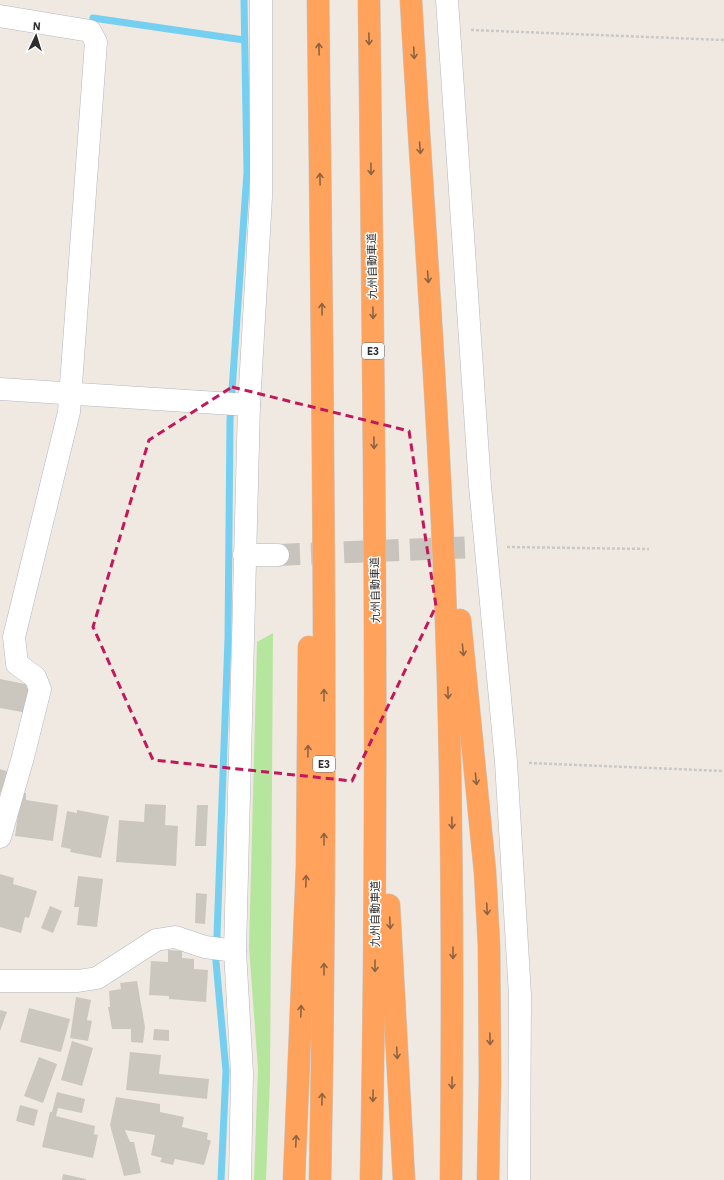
<svg xmlns="http://www.w3.org/2000/svg" width="724" height="1180" viewBox="0 0 724 1180" font-family="'IBM Plex Sans','Noto Sans JP',sans-serif">
	<rect width="100%" height="100%" fill="#efe9e1"/>
	<!-- green -->
	<polygon fill="#b6e59e" points="273,633 270,1080 266,1180 254,1180 258,1069 249,947 257,642"/>
	<g fill="none" stroke-linecap="round" stroke-linejoin="round">
		<!-- stream -->
		<g stroke="#75cff0" stroke-width="7">
			<polyline points="93,18 244,40"/>
			<polyline points="221,1180 226,1071 216,962 228,639 230,420 247,172 244,0"/>
		</g>
	</g>
	<!-- building -->
	<g fill="#cbc7bf">
		<polygon points="0,679 30,685 27,713 0,708"/>
		<polygon points="0,769 9,772 0,794"/>
		<polygon points="21,793 26,793 26,800 58,805 53,841 15,836"/>
		<polygon points="145,804 166,805 165,825 178,826 176,866 116,862 119,820 144,822"/>
		<polygon points="197,805 208,805 206,846 195,846"/>
		<polygon points="77,810 109,816 101,858 70,852 71,849 61,847 67,811 77,813"/>
		<polygon points="0,874 14,878 13,884 37,891 29,918 25,917 21,933 0,927"/>
		<polygon points="78,876 103,879 97,927 77,925 79,907 74,907"/>
		<polygon points="196,893 207,894 205,924 195,923"/>
		<polygon points="50,906 62,911 53,933 41,928"/>
		<polygon points="168,950 182,951 182,958 194,959 194,969 208,970 206,1002 169,999 169,996 149,995 151,961 168,962"/>
		<polygon points="137,981 145,1027 143,1043 131,1042 131,1029 112,1029 108,1007 110,1007 109,991 121,989 120,983"/>
		<polygon points="76,997 91,1000 87,1020 92,1021 88,1041 70,1038"/>
		<polygon points="29,1008 70,1019 61,1052 20,1042"/>
		<polygon points="0,1010 7,1012 0,1031"/>
		<polygon points="154,1029 169,1030 169,1041 153,1040"/>
		<polygon points="72,1041 93,1048 82,1086 61,1080"/>
		<polygon points="130,1052 161,1055 159,1074 209,1079 207,1099 126,1090"/>
		<polygon points="39,1057 57,1064 43,1103 24,1096"/>
		<polygon points="57,1092 85,1099 82,1113 58,1108 56,1116 95,1126 94,1134 98,1135 93,1158 42,1147 50,1112 52,1112"/>
		<polygon points="116,1097 160,1104 160,1112 184,1117 182,1127 208,1133 207,1139 211,1141 204,1165 175,1159 173,1165 160,1162 162,1158 151,1155 155,1135 125,1130 130,1142 134,1142 141,1173 124,1176 110,1125"/>
		<polygon points="20,1105 38,1110 34,1126 16,1121"/>
		<polygon points="63,1174 86,1179 86,1180 62,1180"/>
	</g>
	<g fill="none" stroke-linecap="round" stroke-linejoin="round">
		<!-- minor-tunnel -->
		<polyline stroke="#c8c4bd" stroke-width="22" stroke-dasharray="22 11" stroke-linecap="butt" points="278,555 475,547"/>
		<defs>
			<g id="minor">
				<polyline points="447,0 480,486 506,762 520,995 519,1180"/>
				<polyline points="0,16 90,31 96,42 69,412 14,637 17,664 35,677 40,689 23,757 0,837"/>
				<polyline points="0,389 249,405"/>
				<polyline points="244,555 278,555"/>
				<polyline points="0,981 78,981 97,978 156,940 175,937 205,947 235,951"/>
				<polyline points="240,1180 242,1073 235,951 249,405 261,197 261,0"/>
			</g>
			<g id="highway">
				<path d="M318,0c5,393 10,787 2,1180"/>
				<path d="M369,0c5,393 10,787 2,1180"/>
				<path d="M411,0c11,198 27,395 34,593 8,195 8,391 6,587"/>
				<polyline points="460,620 485,872 489,946 490,1079 488,1180"/>
				<polyline points="389,905 404,1180"/>
				<polyline points="294,1180 307,866 309,647"/>
			</g>
		</defs>
		<!-- minor casing -->
		<use href="#minor" stroke="#b4b7c1" stroke-width="23"/>
		<!-- highway casing -->
		<use href="#highway" stroke="#c9c9c9" stroke-width="23"/>
		<!-- path -->
		<g stroke="#c9c9c9" stroke-width="2.5" stroke-dasharray="3 2" stroke-linecap="butt">
			<polyline points="471,30 724,40"/>
			<polyline points="507,547 649,549"/>
			<polyline points="529,763 724,771"/>
		</g>
		<!-- minor -->
		<use href="#minor" stroke="#fff" stroke-width="22"/>
		<!-- highway -->
		<use href="#highway" stroke="#ffa35c" stroke-width="22"/>
	</g>
	<!-- one-way arrows -->
	<defs><path id="oneway-shaft" d="M-6 0H5M1.5-3L5.5 0L1.5 3" fill="none" stroke-width="1.6" stroke-linecap="round" stroke-linejoin="round"/></defs>
	<g stroke="#8c6343">
		<use href="#oneway-shaft" transform="translate(369 39) rotate(89)"/>
		<use href="#oneway-shaft" transform="translate(319 49) rotate(-91)"/>
		<use href="#oneway-shaft" transform="translate(414 53) rotate(87)"/>
		<use href="#oneway-shaft" transform="translate(420 148) rotate(86)"/>
		<use href="#oneway-shaft" transform="translate(371 169) rotate(89)"/>
		<use href="#oneway-shaft" transform="translate(320 179) rotate(-91)"/>
		<use href="#oneway-shaft" transform="translate(428 277) rotate(86)"/>
		<use href="#oneway-shaft" transform="translate(322 309) rotate(-91)"/>
		<use href="#oneway-shaft" transform="translate(373 313) rotate(89)"/>
		<use href="#oneway-shaft" transform="translate(374 443) rotate(89)"/>
		<use href="#oneway-shaft" transform="translate(463 650) rotate(84)"/>
		<use href="#oneway-shaft" transform="translate(448 693) rotate(88)"/>
		<use href="#oneway-shaft" transform="translate(324 695) rotate(-90)"/>
		<use href="#oneway-shaft" transform="translate(308 751) rotate(-89)"/>
		<use href="#oneway-shaft" transform="translate(476 779) rotate(84)"/>
		<use href="#oneway-shaft" transform="translate(452 823) rotate(89)"/>
		<use href="#oneway-shaft" transform="translate(324 839) rotate(-90)"/>
		<use href="#oneway-shaft" transform="translate(306 881) rotate(-88)"/>
		<use href="#oneway-shaft" transform="translate(487 909) rotate(87)"/>
		<use href="#oneway-shaft" transform="translate(390 923) rotate(87)"/>
		<use href="#oneway-shaft" transform="translate(453 953) rotate(90)"/>
		<use href="#oneway-shaft" transform="translate(375 966) rotate(90)"/>
		<use href="#oneway-shaft" transform="translate(324 969) rotate(-90)"/>
		<use href="#oneway-shaft" transform="translate(301 1011) rotate(-88)"/>
		<use href="#oneway-shaft" transform="translate(490 1039) rotate(89)"/>
		<use href="#oneway-shaft" transform="translate(397 1053) rotate(87)"/>
		<use href="#oneway-shaft" transform="translate(452 1083) rotate(91)"/>
		<use href="#oneway-shaft" transform="translate(373 1096) rotate(91)"/>
		<use href="#oneway-shaft" transform="translate(322 1099) rotate(-89)"/>
		<use href="#oneway-shaft" transform="translate(296 1141) rotate(-87)"/>
	</g>
	<!-- marked area -->
	<path fill="none" stroke="#c2185b" stroke-width="3" stroke-dasharray="8 5" stroke-linejoin="round" d="M232,387l177,44 27,175 -84,175 -199,-21 -60,-133 56,-187z"/>
	<g text-anchor="middle" dominant-baseline="central" stroke-width="3" stroke-linejoin="round" paint-order="stroke">
		<!-- shield labels -->
		<g fill="#fff" stroke="#6d6d6d" stroke-width="1">
			<rect x="362" y="343" width="22" height="16" rx="3"/>
			<rect x="313" y="756" width="22" height="16" rx="3"/>
		</g>
		<g font-size="10" font-weight="bold" fill="#2e2e2e">
			<text x="373" y="351">E3</text>
			<text x="324" y="764">E3</text>
		</g>
		<!-- street labels -->
		<g font-size="11" fill="#2e2e2e" stroke="#fff">
			<text transform="translate(372 266) rotate(-91)">九州自動車道</text>
			<text transform="translate(375 590) rotate(-91)">九州自動車道</text>
			<text transform="translate(375 914) rotate(-90)">九州自動車道</text>
		</g>
	</g>
	<!-- north arrow -->
	<g transform="translate(36 36) rotate(4)" stroke="#ffffff" stroke-width="3" paint-order="stroke">
	<path d="M0-3L7 15L0 10L-7 15Z" fill="#2e2e2e"/>
	<text y="-6" font-size="11" font-weight="bold" text-anchor="middle" fill="#2e2e2e">N</text>
	</g>
</svg>
